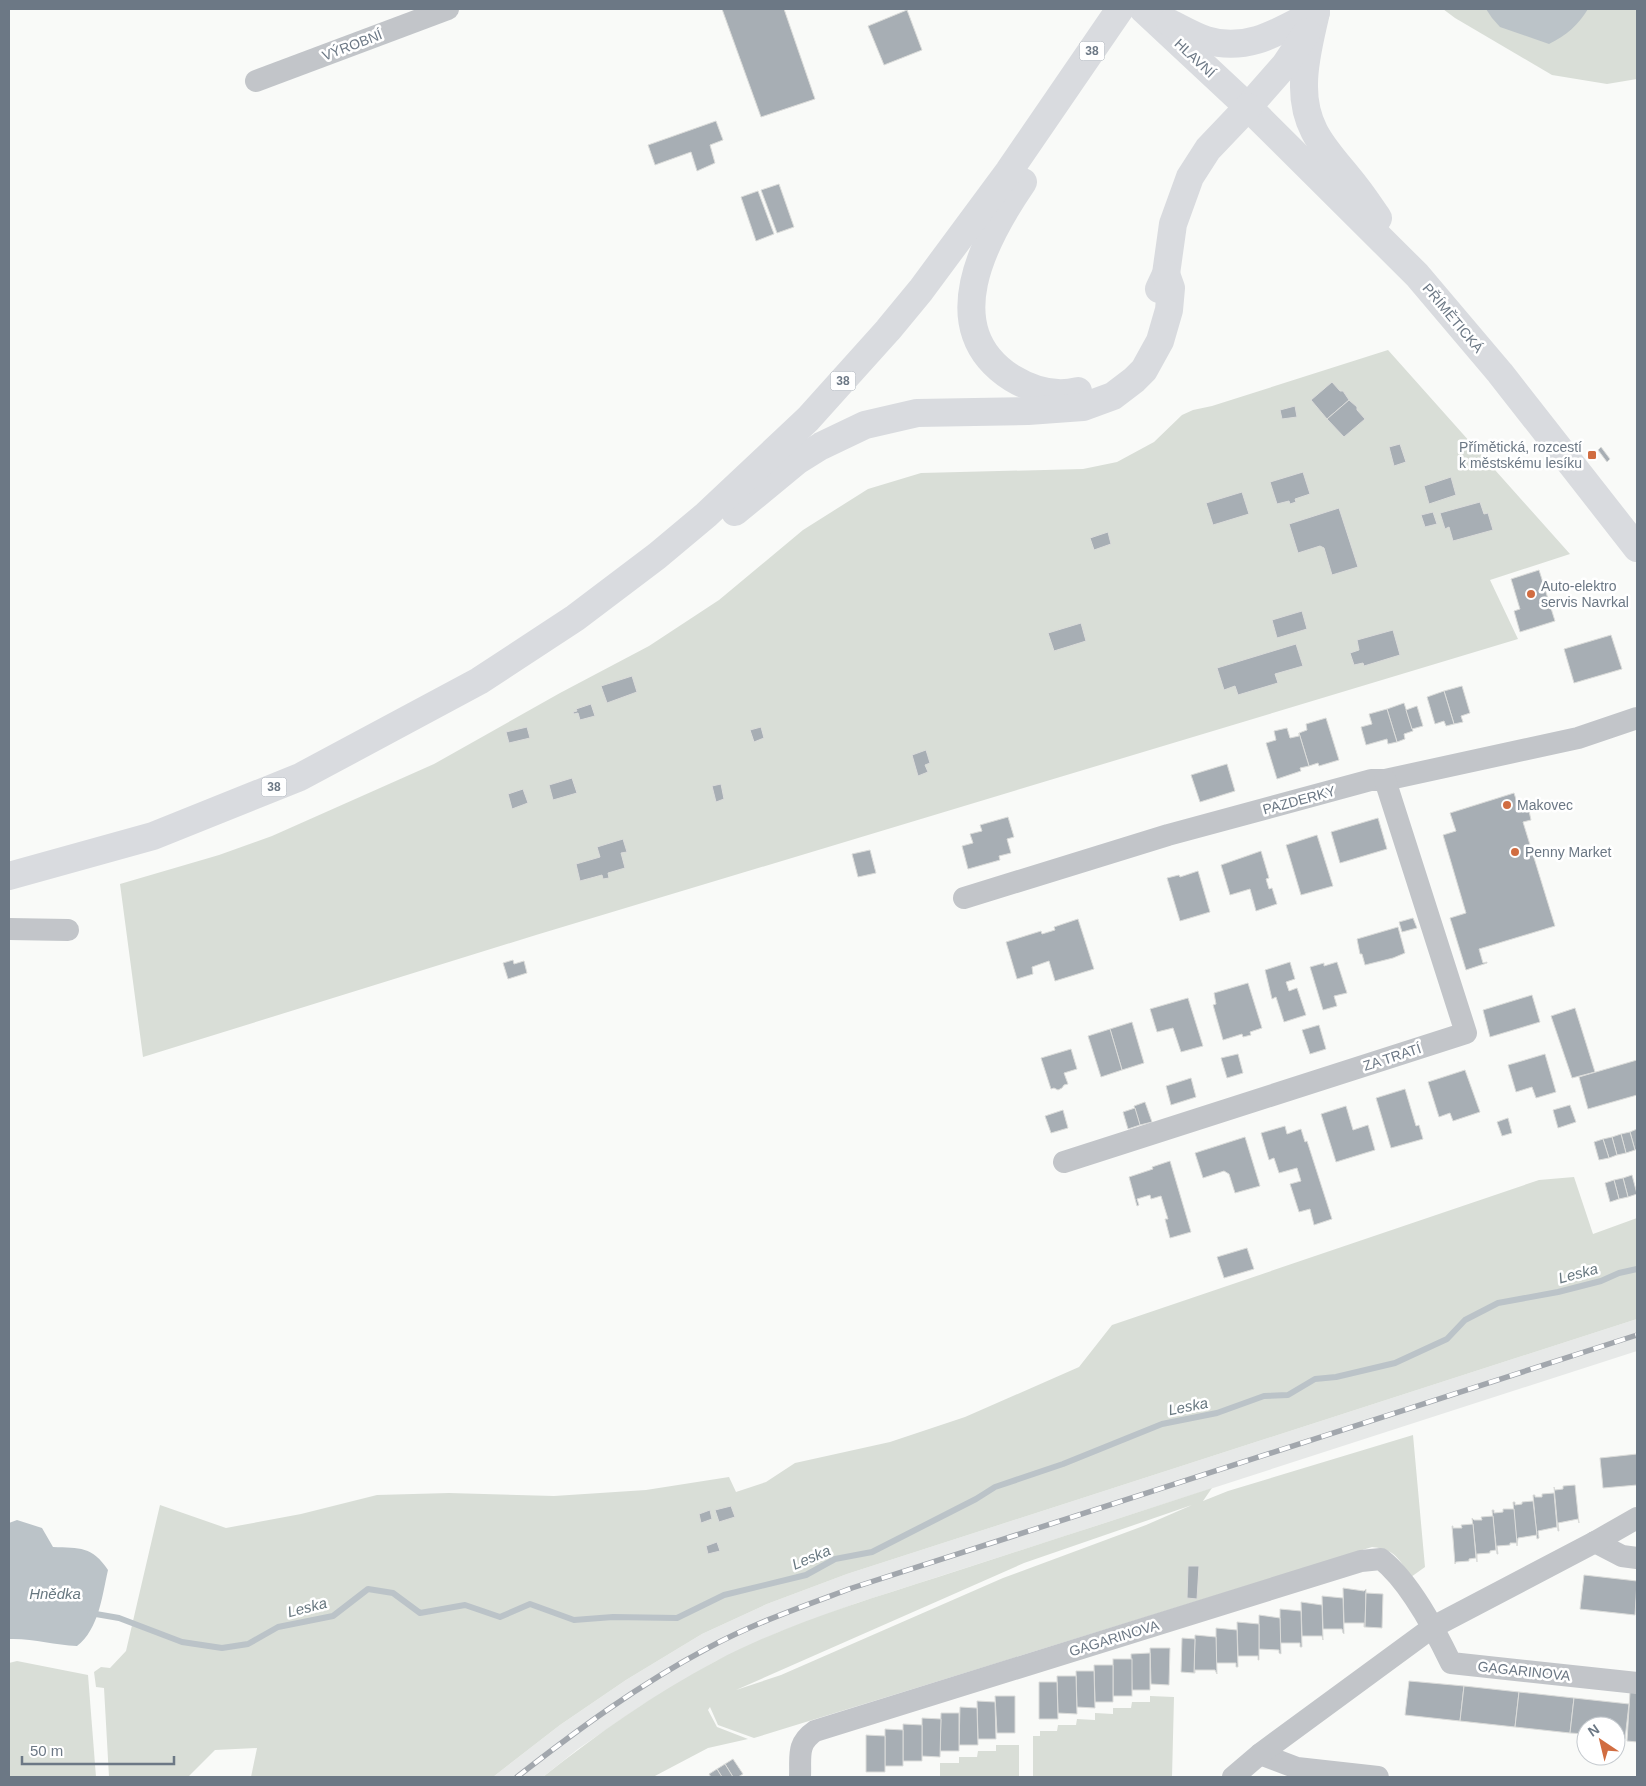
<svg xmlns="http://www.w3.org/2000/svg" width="1646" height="1786" viewBox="0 0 1646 1786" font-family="Helvetica,sans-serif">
	<rect width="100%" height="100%" fill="#f9faf8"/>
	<!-- built -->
	<polygon fill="#e7e9e8" points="1637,1319 1637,1351 857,1603 779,1632 716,1661 642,1705 578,1749 543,1777 493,1777 560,1725 626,1680 702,1634 767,1604 847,1574"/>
	<!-- green -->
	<g fill="#d9ded7" fill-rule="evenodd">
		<polygon points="1443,9 1637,9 1637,79 1607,84 1552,75 1455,18"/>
		<polygon points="1388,350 1570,554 1490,580 1518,639 536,935 143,1057 120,884 219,855 272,836 434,764 560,693 649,646 719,600 803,530 868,489 921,473 1083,469 1117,462 1154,442 1182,415 1193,410 1212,406"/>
		<polygon points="1574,1177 1593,1234 1637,1218 1637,1319 847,1574 767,1604 702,1634 626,1680 560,1725 493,1777 251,1777 257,1748 215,1750 188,1777 109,1777 104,1688 96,1687 94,1672 101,1667 110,1668 126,1651 160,1505 226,1528 301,1514 377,1495 449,1493 554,1496 646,1490 729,1477 736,1492 766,1482 795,1463 890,1442 965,1417 1079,1367 1112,1325 1539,1180"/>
		<path d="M1413,1435l12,132 -14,10c-13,-19 -15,-27 -39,-30l-618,191 -36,-13 -8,-18 -2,3 9,17 31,12 -40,9 -55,29h-110c54,-43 111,-83 173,-116 70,-37 147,-60 222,-84 92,-30 183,-59 274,-89l-9,13 25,-10zM1192,1505l-46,20 -143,53 -222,97 -45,15 288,-127z"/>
		<polygon points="17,1661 88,1675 96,1777 9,1777 9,1663"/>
		<polygon points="1150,1696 1174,1697 1172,1777 1033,1777 1033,1736 1040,1736 1040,1731 1057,1731 1058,1725 1076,1725 1077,1719 1095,1720 1095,1713 1113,1714 1113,1708 1131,1708 1132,1702 1150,1702"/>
		<polygon points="996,1745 1019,1745 1019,1777 940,1777 940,1763 959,1763 959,1757 977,1757 978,1751 996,1751"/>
	</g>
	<!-- water -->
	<g fill="#bbc3c8">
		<path d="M1486,9h102c-10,16 -21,26 -39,35l-49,-17 -8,-9z"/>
		<path d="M17,1520l25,8 11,19c27,1 39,-1 55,23 -6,26 -9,59 -31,76 -23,-1 -45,-8 -68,-7v-116z"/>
	</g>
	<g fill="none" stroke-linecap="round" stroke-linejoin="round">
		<!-- stream -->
		<polyline stroke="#bbc3c8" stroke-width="6" points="90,1613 119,1618 182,1642 222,1648 248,1644 278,1627 333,1616 368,1589 393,1593 420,1613 465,1605 500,1617 530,1604 574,1620 613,1617 677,1618 724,1595 806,1575 835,1559 872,1552 976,1499 995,1487 1063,1464 1162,1424 1217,1413 1264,1396 1288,1395 1315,1379 1336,1377 1395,1363 1447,1339 1465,1320 1498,1303 1558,1292 1601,1281 1619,1273 1637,1269"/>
	</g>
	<!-- building -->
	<g fill="#a7aeb4" stroke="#dbdcda">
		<polygon points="722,9 784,9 815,99 761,117"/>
		<polygon points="907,10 922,50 884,65 868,26"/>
		<polygon points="716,121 723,140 710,145 715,163 697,171 691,152 655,165 648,145"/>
		<polygon points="779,184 794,227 777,233 761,190"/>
		<polygon points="758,191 774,234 756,241 741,197"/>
		<polygon points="1332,382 1340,391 1343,391 1349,400 1327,419 1311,400"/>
		<polygon points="1349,400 1357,407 1357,410 1365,419 1344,437 1327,419"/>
		<polygon points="1295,406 1297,417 1282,419 1280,410"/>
		<polygon points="1400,444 1406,462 1394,466 1389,447"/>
		<polygon points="1601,447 1610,459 1607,462 1598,450"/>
		<polygon points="1303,472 1310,494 1295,499 1296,502 1290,504 1289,501 1277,504 1270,482"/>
		<polygon points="1451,477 1456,495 1429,504 1424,486"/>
		<polygon points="1242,492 1249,514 1213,525 1206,503"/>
		<polygon points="1480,502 1484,514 1488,513 1493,530 1453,541 1449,527 1445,529 1440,513"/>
		<polygon points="1339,508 1358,567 1332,575 1324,548 1320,546 1298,553 1289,524"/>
		<polygon points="1433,512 1437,524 1425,527 1421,515"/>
		<polygon points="1108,532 1111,544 1094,550 1090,538"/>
		<polygon points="1539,570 1555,621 1520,632 1514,611 1520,609 1511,579"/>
		<polygon points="1302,611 1307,629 1277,638 1272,620"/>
		<polygon points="1081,623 1086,641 1054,651 1048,633"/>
		<polygon points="1393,630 1400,655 1364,666 1363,663 1354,665 1350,653 1359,650 1357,640"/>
		<polygon points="1611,635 1622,669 1574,683 1564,649"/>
		<polygon points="1296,644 1303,666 1275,674 1278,683 1238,695 1235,686 1224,690 1217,668"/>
		<polygon points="632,676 637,692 607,703 601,686"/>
		<polygon points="1462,686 1470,713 1461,716 1463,722 1454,724 1444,691"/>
		<polygon points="1444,691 1454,724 1446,726 1444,721 1435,724 1427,697"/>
		<polygon points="1404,703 1413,731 1404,734 1405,739 1397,742 1387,709"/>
		<polygon points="591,704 595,716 580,720 578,713 574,714 573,712 577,711 576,709"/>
		<polygon points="1417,706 1423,726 1412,729 1406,710"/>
		<polygon points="1387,709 1397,742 1388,744 1387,739 1366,745 1361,727 1372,724 1369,714"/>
		<polygon points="1326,718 1339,760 1319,766 1318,763 1309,766 1299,733 1307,730 1306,724"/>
		<polygon points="527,727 530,738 509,743 506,732"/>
		<polygon points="761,727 764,738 754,742 750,730"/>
		<polygon points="1287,728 1290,738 1299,736 1299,733 1309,766 1300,768 1301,771 1277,779 1266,743 1276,740 1274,731"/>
		<polygon points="926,750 930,763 925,765 928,772 918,776 912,755"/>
		<polygon points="1227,764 1235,791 1200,802 1191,775"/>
		<polygon points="572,778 577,793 553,800 549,785"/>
		<polygon points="721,784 724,799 716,802 712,786"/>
		<polygon points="523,789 528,803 512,809 508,794"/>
		<polygon points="1514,793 1520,812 1535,807 1535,809 1529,811 1531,820 1523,822 1555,926 1479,949 1483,963 1487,962 1487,963 1466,970 1450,918 1466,913 1443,835 1456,831 1450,813"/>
		<polygon points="1008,817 1014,837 1007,839 1011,853 999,856 1000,860 968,869 962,846 973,843 970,834 982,831 980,825"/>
		<polygon points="1378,818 1387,849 1340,863 1331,832"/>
		<polygon points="1317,835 1333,886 1301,895 1286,845"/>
		<polygon points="623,839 627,852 621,853 625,868 608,873 609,878 603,879 602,875 580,881 576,864 600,857 597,847"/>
		<polygon points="870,850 876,873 858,877 852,854"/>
		<polygon points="1261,851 1269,878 1266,879 1269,889 1272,888 1277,904 1256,911 1250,889 1230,895 1221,865"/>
		<polygon points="1198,871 1210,912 1180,921 1167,878 1179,875 1180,877"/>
		<polygon points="1413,918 1417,928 1402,932 1399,922"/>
		<polygon points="1078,919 1094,969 1055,981 1049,961 1032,967 1033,974 1017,979 1006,942 1041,931 1042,934 1055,930 1054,927"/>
		<polygon points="1398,927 1405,953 1393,958 1365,965 1362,954 1360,954 1357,939"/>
		<polygon points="513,960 514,964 524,961 527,973 508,979 503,963"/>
		<polygon points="1290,962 1295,979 1286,982 1289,991 1297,988 1306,1015 1284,1022 1276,997 1272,999 1265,970"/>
		<polygon points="1337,962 1347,993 1334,996 1337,1006 1323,1010 1310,967 1324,963 1324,966"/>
		<polygon points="1248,983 1262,1028 1250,1032 1251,1035 1243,1037 1242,1034 1223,1040 1213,1005 1216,1004 1214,993"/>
		<polygon points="1532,995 1540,1022 1490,1037 1483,1010"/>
		<polygon points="1188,998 1203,1046 1181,1052 1173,1028 1157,1032 1150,1009"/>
		<polygon points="1575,1008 1595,1072 1572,1078 1551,1016"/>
		<polygon points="1132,1022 1144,1063 1122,1070 1110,1029"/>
		<polygon points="1319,1025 1326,1049 1310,1054 1302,1030"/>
		<polygon points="1110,1029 1122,1070 1101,1077 1088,1036"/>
		<polygon points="1071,1049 1077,1069 1064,1073 1068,1084 1064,1085 1062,1088 1058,1090 1054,1088 1051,1089 1041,1058"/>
		<polygon points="1238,1054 1243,1073 1227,1078 1221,1058"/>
		<polygon points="1545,1054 1556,1092 1536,1098 1532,1087 1516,1092 1508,1065"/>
		<polygon points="1637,1060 1637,1095 1588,1109 1579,1077"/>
		<polygon points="1465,1070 1480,1112 1453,1121 1450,1113 1439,1117 1428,1082"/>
		<polygon points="1191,1078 1196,1097 1171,1105 1166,1086"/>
		<polygon points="1405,1089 1416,1126 1419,1125 1423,1139 1391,1148 1376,1098"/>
		<polygon points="1145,1102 1152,1122 1140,1125 1134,1106"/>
		<polygon points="1570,1105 1576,1122 1558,1128 1553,1110"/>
		<polygon points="1346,1106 1353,1130 1368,1125 1375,1150 1336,1162 1321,1114"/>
		<polygon points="1135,1108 1140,1125 1128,1129 1123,1112"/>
		<polygon points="1063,1110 1068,1128 1051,1133 1045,1116"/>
		<polygon points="1508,1118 1512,1133 1502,1136 1497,1122"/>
		<polygon points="1285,1126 1287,1134 1301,1129 1305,1142 1307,1141 1332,1219 1314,1225 1310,1209 1299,1212 1290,1184 1301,1181 1297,1168 1279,1173 1274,1158 1269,1160 1261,1133"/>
		<polygon points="1637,1129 1637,1149 1635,1150 1630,1132"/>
		<polygon points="1630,1132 1635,1150 1626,1153 1621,1134"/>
		<polygon points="1621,1134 1626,1153 1617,1155 1612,1137"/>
		<polygon points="1245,1137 1260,1186 1235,1193 1229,1174 1224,1171 1203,1178 1195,1153"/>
		<polygon points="1612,1137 1617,1155 1609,1158 1603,1139"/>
		<polygon points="1603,1139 1609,1158 1599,1160 1594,1142"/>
		<polygon points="1170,1161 1191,1232 1170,1238 1165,1219 1168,1219 1161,1196 1151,1199 1150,1195 1137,1199 1139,1205 1137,1206 1129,1177 1153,1169 1152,1167"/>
		<polygon points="1632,1175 1637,1194 1628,1197 1623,1178"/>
		<polygon points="1623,1178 1628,1197 1619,1199 1614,1180"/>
		<polygon points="1614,1180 1619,1199 1610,1202 1605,1183"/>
		<polygon points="1247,1248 1254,1269 1224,1278 1217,1257"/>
		<polygon points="1637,1454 1637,1485 1603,1488 1600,1458"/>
		<polygon points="1575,1485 1579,1523 1578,1519 1558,1523 1559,1531 1558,1531 1554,1487 1555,1490 1563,1489 1563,1486"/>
		<polygon points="1554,1493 1557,1527 1538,1531 1539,1538 1537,1539 1533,1495 1535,1495 1535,1497 1542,1497 1542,1494"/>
		<polygon points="1533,1501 1537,1535 1518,1538 1517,1546 1513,1502 1515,1502 1515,1505 1522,1504 1522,1502"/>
		<polygon points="731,1506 735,1517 719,1522 715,1510"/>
		<polygon points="1503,1509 1514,1509 1517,1543 1510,1543 1510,1545 1497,1546 1498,1554 1497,1554 1492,1510 1494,1510 1494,1513 1503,1512"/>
		<polygon points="710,1510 712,1519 701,1523 699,1514"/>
		<polygon points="1493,1516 1496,1550 1490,1551 1490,1553 1477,1554 1477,1562 1472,1518 1474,1520 1482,1520 1481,1517"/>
		<polygon points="1473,1524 1476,1558 1469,1559 1469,1561 1456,1562 1455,1564 1452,1526 1453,1526 1453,1528 1462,1528 1461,1525"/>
		<polygon points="717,1542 720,1551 708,1554 706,1546"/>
		<polygon points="1188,1566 1199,1566 1197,1599 1187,1598"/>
		<polygon points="1584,1575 1637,1581 1635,1615 1580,1609"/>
		<polygon points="1343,1588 1364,1591 1366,1589 1365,1627 1364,1627 1364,1623 1344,1623"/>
		<polygon points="1366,1593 1383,1594 1382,1628 1365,1627"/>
		<polygon points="1322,1596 1343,1598 1344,1634 1343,1633 1342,1629 1323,1629"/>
		<polygon points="1301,1602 1322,1605 1323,1640 1322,1636 1302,1636"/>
		<polygon points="1280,1609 1301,1611 1302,1647 1300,1647 1300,1643 1280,1643"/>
		<polygon points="1259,1615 1280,1618 1281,1654 1279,1653 1279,1650 1259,1649"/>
		<polygon points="1237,1622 1259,1624 1259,1660 1258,1660 1258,1656 1238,1656"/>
		<polygon points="1216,1628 1237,1630 1238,1667 1236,1667 1236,1663 1216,1663"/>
		<polygon points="1195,1635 1216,1637 1217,1674 1215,1670 1195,1670 1195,1673 1194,1673"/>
		<polygon points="1182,1638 1195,1639 1194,1673 1181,1672"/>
		<polygon points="1150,1648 1170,1648 1169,1685 1151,1684"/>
		<polygon points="1150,1653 1150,1690 1132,1690 1131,1654"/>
		<rect x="1113" y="1659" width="19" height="37"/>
		<polygon points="1094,1665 1113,1665 1113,1702 1095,1702"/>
		<polygon points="1076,1671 1094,1671 1095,1708 1077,1707"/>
		<polygon points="1057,1676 1076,1676 1077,1714 1058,1713"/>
		<polygon points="1409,1681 1464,1686 1460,1721 1405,1715"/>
		<polygon points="1039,1682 1057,1682 1058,1719 1039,1719"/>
		<polygon points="1464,1686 1519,1692 1515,1727 1460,1721"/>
		<polygon points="1519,1692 1574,1698 1570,1733 1515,1727"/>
		<polygon points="1630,1692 1637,1693 1637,1742 1627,1741"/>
		<polygon points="995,1696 1015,1696 1015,1733 997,1733"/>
		<polygon points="1574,1698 1629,1704 1625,1739 1616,1738 1616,1726 1586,1726 1586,1734 1570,1733"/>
		<polygon points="977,1701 995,1702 996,1739 978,1739"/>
		<polygon points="960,1707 977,1708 978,1745 959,1745"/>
		<polygon points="941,1713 959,1713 959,1751 940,1751"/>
		<polygon points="922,1718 941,1719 940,1757 922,1756"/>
		<polygon points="903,1724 922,1725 922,1761 903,1761"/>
		<polygon points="885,1729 903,1730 903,1766 885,1766"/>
		<polygon points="866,1735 885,1736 885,1772 866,1772"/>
		<polygon points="733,1759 743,1774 738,1777 733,1777 725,1764"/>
		<polygon points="725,1764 733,1777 722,1777 717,1769"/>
		<polygon points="717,1769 722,1777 711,1777 709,1774"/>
	</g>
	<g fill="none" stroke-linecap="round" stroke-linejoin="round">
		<!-- street -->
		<g stroke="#c2c5c9" stroke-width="22">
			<polyline points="256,81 448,9"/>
			<polyline points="964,898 1168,835 1371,780 1385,780 1578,738 1637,718"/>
			<polyline points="9,929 68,930"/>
			<polyline points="1064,1162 1466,1033 1385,780"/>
			<polyline points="1595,1542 1622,1556 1637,1558"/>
			<polyline points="1260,1754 1297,1768 1378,1777"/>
			<path d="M800,1777c1,-20 -4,-33 15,-46l546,-170 20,-2c29,23 54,71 70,104l186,20"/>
			<polyline points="1233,1777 1260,1754 1433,1627 1595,1542 1637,1518"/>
		</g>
		<!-- secondary -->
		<g stroke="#d9dbdf" stroke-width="28">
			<polyline points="1143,9 1248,107 1417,275 1500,373 1637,548"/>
			<path d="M1316,12c-5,23 -12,48 -12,72 -1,48 25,68 52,103 8,10 15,21 22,31"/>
			<path d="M1170,23c12,6 24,13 36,17 41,13 74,-9 110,-28"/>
			<polyline points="1248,107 1285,65 1307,32"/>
		</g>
		<!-- primary -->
		<g stroke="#d9dbdf" stroke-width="28">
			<path d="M1023,182c-39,57 -88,147 -11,196 20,12 43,19 66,13"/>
			<polyline points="1159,289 1166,274 1173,224 1190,177 1208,149 1248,107"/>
			<polyline points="735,512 797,461 821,446 865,425 917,413 1028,411 1083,407 1113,396 1134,380 1144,370 1160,341 1169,310 1171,288 1166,274"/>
			<polyline points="9,876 153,836 300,777 479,681 575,618 657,556 706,515 808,419 888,330 921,290 1009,171 1120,9"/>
		</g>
		<defs>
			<path id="rail" d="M517,1777c60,-47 123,-93 191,-129 46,-25 96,-42 144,-60l785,-253"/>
		</defs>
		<!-- rail casing -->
		<use href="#rail" stroke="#a2a7ad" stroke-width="5.5"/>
		<!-- rail -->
		<use href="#rail" stroke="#fff" stroke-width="4" stroke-dasharray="11" stroke-linecap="butt"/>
	</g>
	<!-- markers -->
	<g fill="#d16d41" stroke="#fff" stroke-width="2">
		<rect x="1587" y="450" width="10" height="10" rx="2.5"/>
		<circle cx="1531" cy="594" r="5"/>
		<circle cx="1507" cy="805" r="5"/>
		<circle cx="1515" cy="852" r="5"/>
	</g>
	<g text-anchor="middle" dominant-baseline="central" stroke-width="5" stroke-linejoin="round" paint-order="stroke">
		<!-- shield labels -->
		<g fill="#fff" stroke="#98a0aa" stroke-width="1">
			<rect x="1079.5" y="41.5" width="25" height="19" rx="4"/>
			<rect x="830.5" y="371.5" width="25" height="19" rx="4"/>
			<rect x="261.5" y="777.5" width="25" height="19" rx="4"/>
		</g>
		<g font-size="12" font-weight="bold" fill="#6c7885">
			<text x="1092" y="51">38</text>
			<text x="843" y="381">38</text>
			<text x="274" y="787">38</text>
		</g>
		<!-- street labels -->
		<g font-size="14" fill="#6c7885" stroke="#fff">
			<text transform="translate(352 45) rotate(-21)">VÝROBNÍ</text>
			<text transform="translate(1195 58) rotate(43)">HLAVNÍ</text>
			<text transform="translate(1453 318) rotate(50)">PŘÍMĚTICKÁ</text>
			<text transform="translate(1299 800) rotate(-15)">PAZDERKY</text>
			<text transform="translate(1392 1057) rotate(-18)">ZA TRATÍ</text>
			<text transform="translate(1114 1638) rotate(-17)">GAGARINOVA</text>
			<text transform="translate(1524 1671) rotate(6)">GAGARINOVA</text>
		</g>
		<!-- poi labels -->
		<g font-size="14" fill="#6c7885" stroke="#fff" text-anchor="start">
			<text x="1582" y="447" text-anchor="end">Přímětická, rozcestí<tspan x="1582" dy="16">k městskému lesíku</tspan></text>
			<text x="1541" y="586">Auto-elektro<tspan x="1541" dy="16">servis Navrkal</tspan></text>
			<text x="1517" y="805">Makovec</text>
			<text x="1525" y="852">Penny Market</text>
		</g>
		<!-- water labels -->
		<g font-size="15" font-style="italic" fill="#687880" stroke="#fff">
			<text transform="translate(1578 1273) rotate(-15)">Leska</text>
			<text transform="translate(1188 1406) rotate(-11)">Leska</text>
			<text transform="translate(811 1557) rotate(-23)">Leska</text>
			<text x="55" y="1593">Hnědka</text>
			<text transform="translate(307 1607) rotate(-14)">Leska</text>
		</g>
	</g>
	<!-- border -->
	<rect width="1646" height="1786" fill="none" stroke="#6c7885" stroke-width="20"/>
	<!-- north arrow -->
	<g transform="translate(1601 1741) rotate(325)"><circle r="24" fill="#ffffff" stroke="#c4c9ce"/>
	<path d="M0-4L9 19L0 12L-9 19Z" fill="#d16d41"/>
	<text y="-8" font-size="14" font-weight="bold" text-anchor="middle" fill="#6c7885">N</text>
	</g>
	<!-- scale -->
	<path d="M22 1756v8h152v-8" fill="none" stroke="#6c7885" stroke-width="2.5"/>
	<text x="30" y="1756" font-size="15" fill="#6c7885" stroke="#ffffff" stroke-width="4" paint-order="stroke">50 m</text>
</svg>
